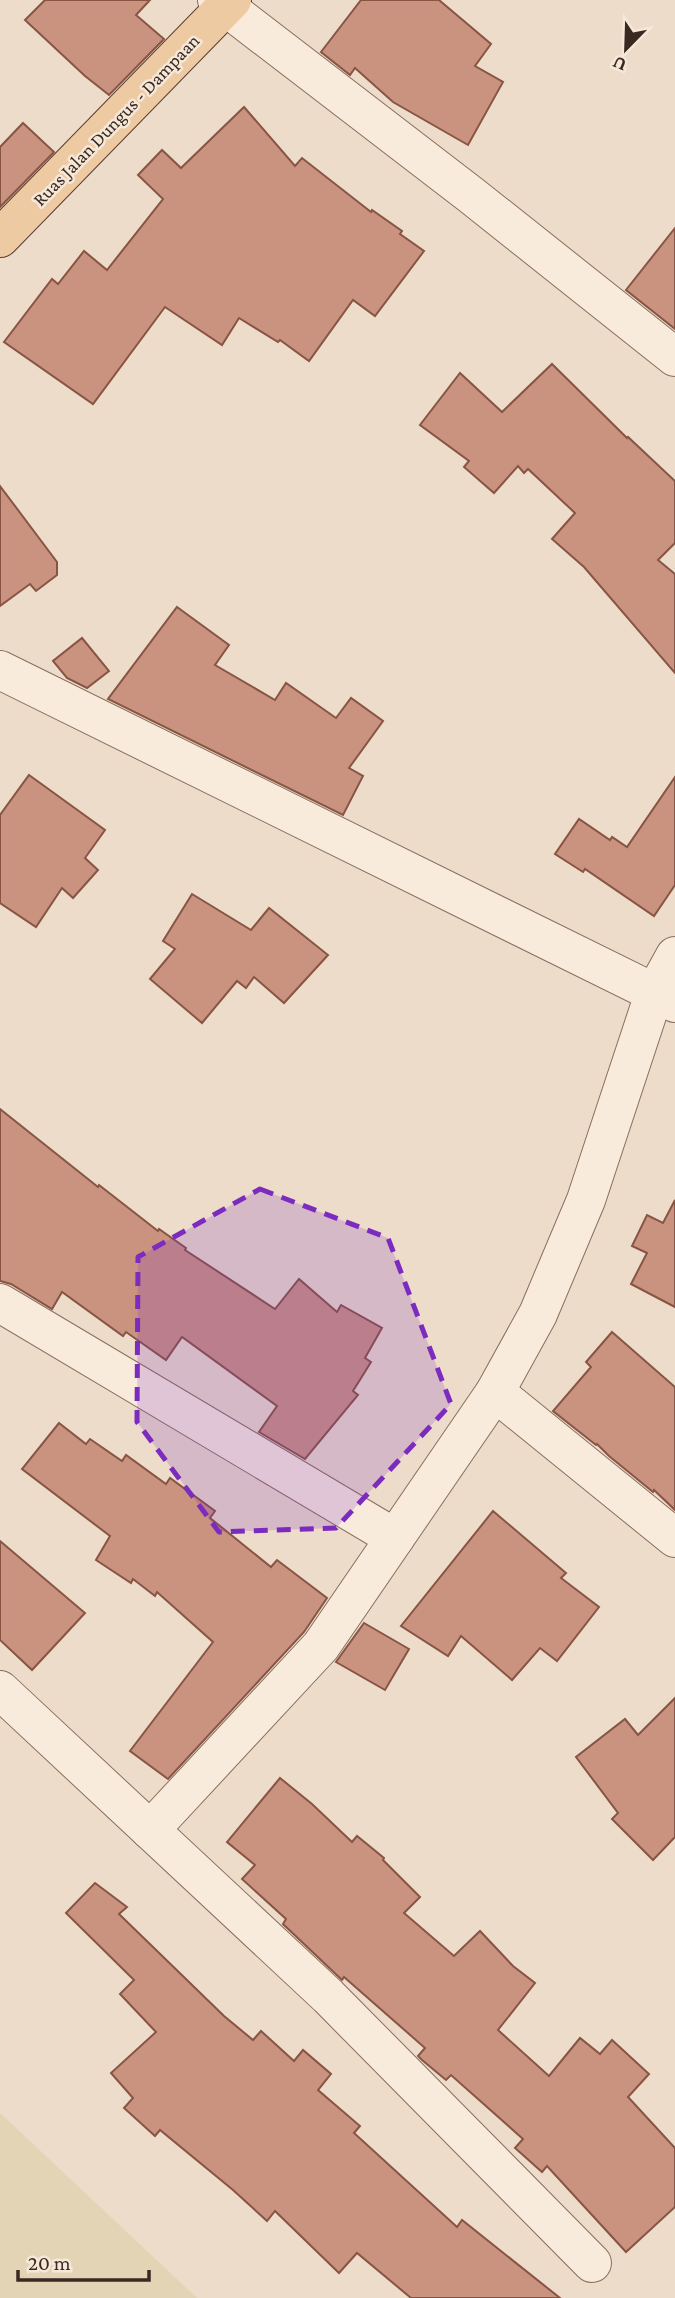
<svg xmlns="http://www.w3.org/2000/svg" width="675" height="2298" viewBox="0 0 675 2298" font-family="'Crimson Pro',serif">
	<rect width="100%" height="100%" fill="#eddcc9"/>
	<!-- farmland -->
	<polygon fill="#e3d4b6" points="0,2113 197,2298 0,2298"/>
	<!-- building -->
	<g fill="#ca9380" stroke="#885444" stroke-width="2">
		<polygon points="45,0 150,0 136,15 164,39 109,95 85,76 25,20"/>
		<polygon points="361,0 439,0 491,44 475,66 503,82 468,145 393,102 355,68 350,75 321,52"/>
		<polygon points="244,107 295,166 302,158 371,212 372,210 402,231 400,234 424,251 375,316 353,300 309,361 280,340 278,342 239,318 222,345 165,307 93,404 4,342 52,279 58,284 84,251 107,270 163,199 138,175 162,150 181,168"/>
		<polygon points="23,123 54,152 0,207 0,147"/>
		<polygon points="675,228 675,329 626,290"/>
		<polygon points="552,364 627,438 628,437 675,481 675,543 658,560 675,574 675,673 584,567 552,539 575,513 528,469 524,473 518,466 494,493 464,467 469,461 420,425 460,373 502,412"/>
		<polygon points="0,486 57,562 57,575 36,591 30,584 0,606"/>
		<polygon points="177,607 229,645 215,665 275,700 286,683 336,718 351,698 383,721 349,768 363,776 343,815 108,699"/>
		<polygon points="82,638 109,671 87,688 67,678 53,661"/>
		<polygon points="29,775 105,830 85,858 98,870 73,898 62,888 36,927 0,903 0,815"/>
		<polygon points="675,777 675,885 654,916 585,869 583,872 555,854 579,819 610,840 612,837 627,847"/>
		<polygon points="192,894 251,930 269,908 328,955 284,1003 254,977 246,988 237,981 202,1023 150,979 175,949 163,941"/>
		<polygon points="0,1109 98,1187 99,1185 158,1231 159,1229 186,1248 185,1250 275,1309 299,1279 337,1312 341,1305 382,1328 365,1358 371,1362 353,1391 358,1395 305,1459 259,1432 277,1406 182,1337 166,1360 126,1332 123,1336 62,1292 52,1309 11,1284 0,1281"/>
		<polygon points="675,1200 675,1307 631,1284 647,1253 632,1246 647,1215 663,1223"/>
		<polygon points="612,1332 675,1387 675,1510 654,1490 653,1492 609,1456 597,1444 596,1445 553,1411 591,1367 586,1362"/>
		<polygon points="59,1423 86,1444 90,1439 122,1461 126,1455 166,1484 170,1478 215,1511 210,1518 271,1567 277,1560 327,1598 304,1632 168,1779 130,1751 213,1642 157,1592 155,1596 133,1579 131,1583 96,1560 110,1536 22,1469"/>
		<polygon points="493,1511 566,1573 561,1578 599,1607 557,1661 540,1648 512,1680 461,1636 448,1656 401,1626"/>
		<polygon points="0,1541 85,1613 32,1670 0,1640"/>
		<polygon points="364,1623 409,1649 385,1690 336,1662"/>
		<polygon points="675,1698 675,1837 653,1860 612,1819 618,1813 576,1757 625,1719 638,1735"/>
		<polygon points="280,1778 312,1804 352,1842 357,1836 384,1858 383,1860 420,1897 404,1913 454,1956 480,1931 513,1966 535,1983 498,2030 549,2076 580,2038 600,2054 612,2040 649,2074 628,2097 675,2148 675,2207 626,2252 547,2166 542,2172 515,2148 523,2139 451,2075 446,2080 422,2060 418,2056 425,2048 344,1977 342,1980 283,1924 286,1919 242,1879 255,1865 227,1842"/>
		<polygon points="95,1883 127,1907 119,1914 224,2016 253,2040 261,2031 294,2061 303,2050 331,2074 318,2090 360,2126 354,2133 457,2227 462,2220 560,2298 411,2298 357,2253 339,2273 275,2211 267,2221 233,2190 160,2130 155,2136 124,2108 133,2098 111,2073 156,2032 120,1994 134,1980 66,1913"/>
	</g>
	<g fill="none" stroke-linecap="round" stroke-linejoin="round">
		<defs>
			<g id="minor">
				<polyline points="217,0 471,195 675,357"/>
				<polyline points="0,670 675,1003"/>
				<polyline points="0,1303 395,1538"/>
				<polyline points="495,1392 675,1538"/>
				<polyline points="0,1690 328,1996 592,2263"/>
				<polyline points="150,1830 321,1646 495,1392 538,1314 586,1200 654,994 675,956"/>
			</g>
			<polyline id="major" points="0,238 232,0"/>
		</defs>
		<!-- minor casing -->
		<use href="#minor" stroke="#896e5e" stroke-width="40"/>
		<!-- major casing -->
		<use href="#major" stroke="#583d31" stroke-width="40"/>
		<!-- minor -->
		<use href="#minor" stroke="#f8ebdc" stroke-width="38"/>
		<!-- major -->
		<use href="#major" stroke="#eecaa3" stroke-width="38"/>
	</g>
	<!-- marked area -->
	<path fill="#7b2cbf" fill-opacity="0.2" stroke="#7b2cbf" stroke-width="5" stroke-dasharray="14 9" stroke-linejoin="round" d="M260,1189l128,49 63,166 -115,124 -117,4 -82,-110 1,-165z"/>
	<g text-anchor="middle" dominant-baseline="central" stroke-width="5" stroke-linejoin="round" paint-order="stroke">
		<!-- street labels -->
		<g font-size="19" fill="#3a2921" stroke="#f5e8d8">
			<text transform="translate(116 120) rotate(-46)">Ruas Jalan Dungus - Dampaan</text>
		</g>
	</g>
	<!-- north arrow -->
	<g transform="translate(626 49) rotate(203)" stroke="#f5e8d8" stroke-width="5" paint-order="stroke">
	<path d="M0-5L12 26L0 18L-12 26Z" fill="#3a2921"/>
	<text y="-10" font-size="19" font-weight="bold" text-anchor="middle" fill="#3a2921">U</text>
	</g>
	<!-- scale -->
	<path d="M18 2270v10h131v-10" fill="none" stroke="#3a2921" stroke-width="3.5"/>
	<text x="28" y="2270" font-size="21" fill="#3a2921" stroke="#f5e8d8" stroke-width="5" paint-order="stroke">20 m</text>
</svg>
